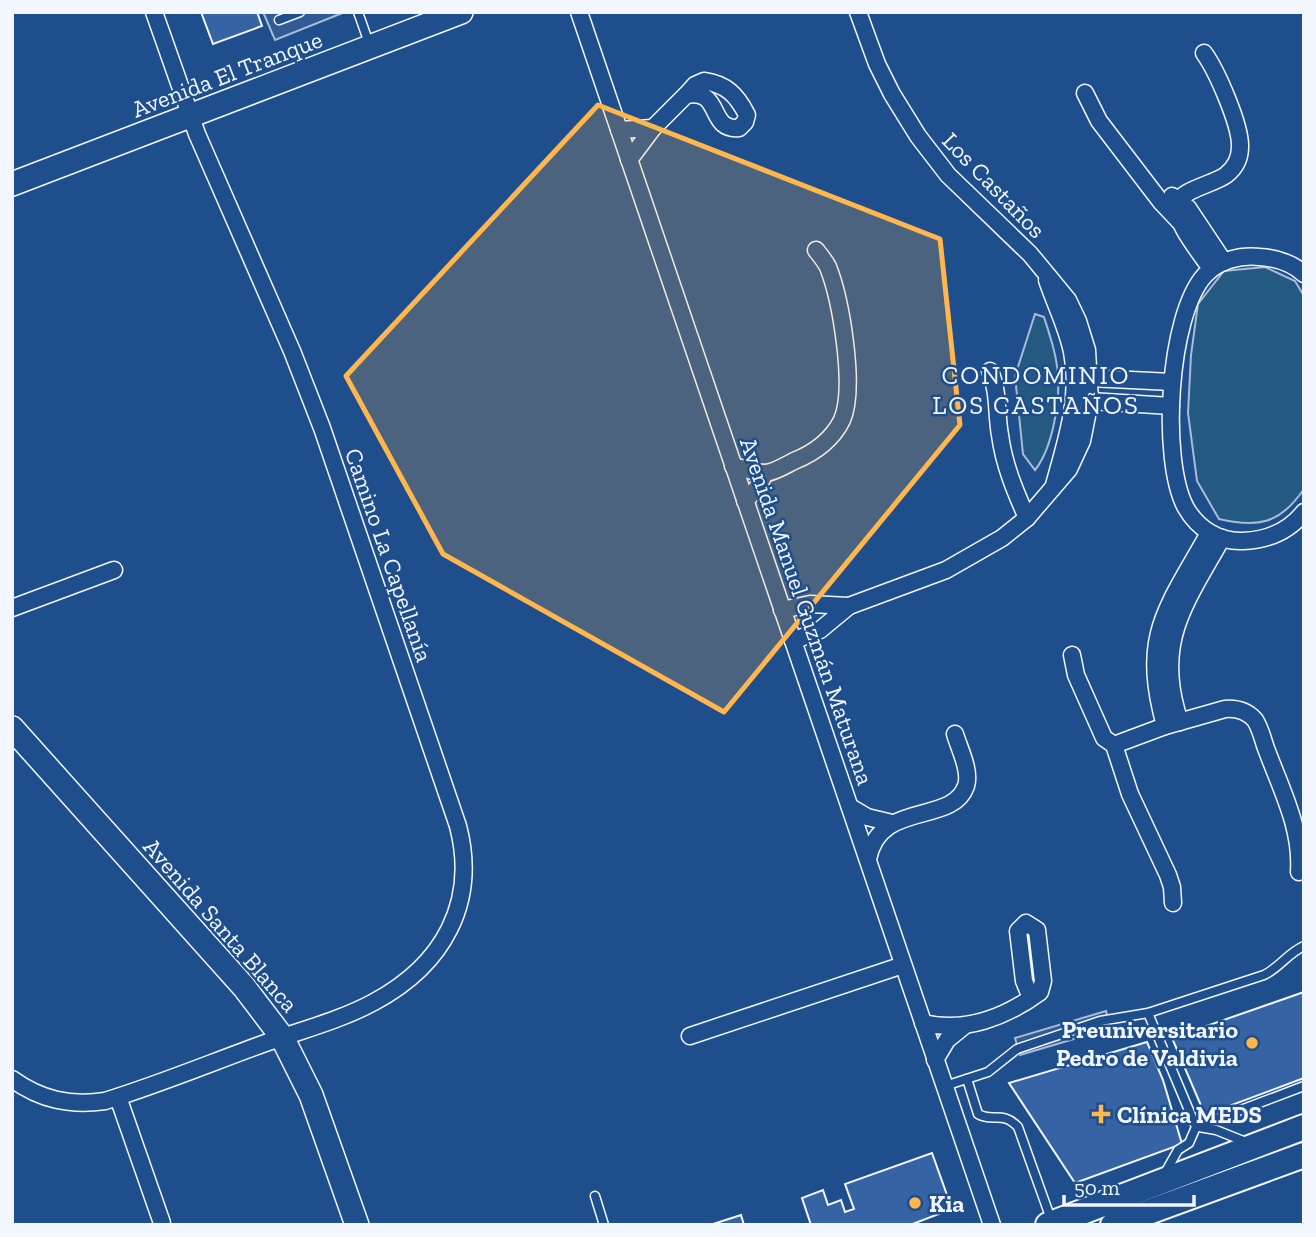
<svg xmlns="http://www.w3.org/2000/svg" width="1316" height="1237" viewBox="0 0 1316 1237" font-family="'Zilla Slab',serif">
	<rect width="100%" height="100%" fill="#1f4e8c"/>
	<!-- green -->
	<g fill="#245a82" stroke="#a8bbd7" stroke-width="2">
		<path d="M1265,267l30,14 9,15v193c-24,35 -46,39 -85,30l-22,-38 -9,-68 3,-58 7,-51 26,-33z"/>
		<path d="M1035,314l9,3c6,19 13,39 14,59 2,27 -6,73 -23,94l-12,-16 -8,-78z"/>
	</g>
	<!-- parking -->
	<g fill="#305b95" stroke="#a8bbd7" stroke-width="2">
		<polygon points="263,12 345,12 275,40"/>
		<polygon points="1106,1011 1111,1028 1020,1055 1015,1038"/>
	</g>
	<!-- building -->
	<g fill="#3563a3" stroke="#f2f6ff" stroke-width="2">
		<polygon points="201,12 257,12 262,26 213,44"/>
		<polygon points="1304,992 1304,1078 1205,1115 1172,1038"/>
		<polygon points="1147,1042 1163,1080 1182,1144 1075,1183 1009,1083"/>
		<polygon points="932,1153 952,1209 910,1225 811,1225 802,1198 823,1190 828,1205 841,1200 845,1212 854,1209 845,1184"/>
		<polygon points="741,1215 744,1225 710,1225"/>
	</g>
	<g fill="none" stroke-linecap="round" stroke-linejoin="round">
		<defs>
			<g id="lane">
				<polyline points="358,12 370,46"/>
				<polyline points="279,20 300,12"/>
				<polyline points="1148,1013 1196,1127"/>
				<path d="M967,1079l11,35c15,9 24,-4 40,13l34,95"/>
				<path d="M945,1086l43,-14 29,-23 83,-28 48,-8 116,-38c15,-7 24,-22 40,-29"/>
				<polyline points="1199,1127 1216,1130 1246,1142"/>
				<polyline points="1165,1173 1178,1150 1189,1143 1196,1127 1304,1086"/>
				<polyline points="595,1196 604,1225"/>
			</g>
			<g id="street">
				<polyline points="579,12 992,1225"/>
				<path d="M1204,53c13,18 37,73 36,94 0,11 -5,21 -14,28 -12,9 -46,15 -49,29 -4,17 25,51 34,65"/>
				<path d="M704,81c22,3 33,14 43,34l-2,7 -6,6c-32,3 -16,-40 -53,-33l9,-10z"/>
				<polyline points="1085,93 1099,121 1161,202 1179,221"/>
				<polyline points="619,130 653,128"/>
				<polyline points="629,160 653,128 686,95"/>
				<polyline points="1172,196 1188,208 1224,262"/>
				<path d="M1304,274c-12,-11 -29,-16 -44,-17 -20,-2 -41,3 -55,18 -37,40 -45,186 -19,233 12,21 33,34 57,33 24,-1 46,-10 61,-29"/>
				<path d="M1047,280c8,24 20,47 25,72 9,46 -6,89 -18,133"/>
				<path d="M990,371c9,21 6,42 10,64 4,30 15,56 27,83"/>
				<polyline points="1082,383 1090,378 1172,382"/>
				<polyline points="1085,395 1090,401 1171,406"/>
				<path d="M733,466c10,2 22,7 32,7 8,0 21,-8 29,-12 20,-8 38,-21 48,-41 14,-32 -1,-120 -14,-153 -3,-6 -8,-12 -12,-17"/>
				<polyline points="745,501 758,487 765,473"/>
				<polyline points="12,608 114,570"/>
				<polyline points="782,610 810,604 849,606 946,570 1002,538 1027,518 1069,469 1082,441 1090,401 1087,350 1078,321 1068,300 1030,254 948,175 918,136 892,94 877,64 858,12"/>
				<polyline points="793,641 820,630 849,606"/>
				<polyline points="1072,655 1076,675 1104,738 1114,745 1130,794 1168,875 1172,887 1173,903"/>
				<path d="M1180,722c-27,-79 5,-118 42,-184"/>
				<path d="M1165,726c-25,-91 1,-116 44,-193"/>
				<path d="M1114,745l51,-19 60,-17c12,-1 22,2 30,11 6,9 8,21 12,31 15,40 35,78 32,121"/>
				<polyline points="850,807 867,817 892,823"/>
				<path d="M868,859c12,-60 84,-33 98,-73 5,-15 -7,-38 -11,-52"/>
				<path d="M923,1023c42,10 83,-6 117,-31l3,-11 -6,-51 -11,-7 -8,8 6,50 7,17"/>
				<polyline points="690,1036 903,965"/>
				<polyline points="935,1060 947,1040 963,1027"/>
				<path d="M12,1079c29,21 58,27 93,22 52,-16 103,-37 155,-56 38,-14 79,-24 114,-43 69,-37 104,-99 84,-176l-136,-398 -30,-77 -95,-217 -43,-122"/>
				<polyline points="118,1097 162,1223"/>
			</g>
			<g id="secondary">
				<polyline points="12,184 461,12"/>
				<polyline points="12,728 244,987 282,1037 311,1095 357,1225"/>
			</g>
			<g id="primary">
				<polyline points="1048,1225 1304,1127"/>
				<polyline points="1113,1225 1304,1155"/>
			</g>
		</defs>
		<!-- lane casing -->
		<use href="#lane" stroke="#f2f6ff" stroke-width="11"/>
		<!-- street casing -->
		<use href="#street" stroke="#f2f6ff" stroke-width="19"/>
		<!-- secondary casing -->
		<use href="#secondary" stroke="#f2f6ff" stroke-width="26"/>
		<!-- primary casing -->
		<use href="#primary" stroke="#f2f6ff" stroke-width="28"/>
		<!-- lane -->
		<use href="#lane" stroke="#1f4e8c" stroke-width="8"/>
		<!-- street -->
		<use href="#street" stroke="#1f4e8c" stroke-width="16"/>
		<!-- secondary -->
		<use href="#secondary" stroke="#1f4e8c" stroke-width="23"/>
		<!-- primary -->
		<use href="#primary" stroke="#1f4e8c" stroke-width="24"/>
	</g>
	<!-- marked area -->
	<path fill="#ffb74d" fill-opacity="0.2" stroke="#ffb74d" stroke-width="5" stroke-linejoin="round" d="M598,105l342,134 20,186 -236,287 -281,-158 -97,-178z"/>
	<!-- markers -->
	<g fill="#ffb74d" stroke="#1f4e8c" stroke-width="2.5">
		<circle cx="1252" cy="1043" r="7"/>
		<path d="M1097.5 1103.5h7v7h7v7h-7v7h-7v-7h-7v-7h7z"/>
		<circle cx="915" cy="1203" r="7"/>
	</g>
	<g text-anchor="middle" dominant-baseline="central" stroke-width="5" stroke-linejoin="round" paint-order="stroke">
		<!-- street labels -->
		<g font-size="24" fill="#f2f6ff" stroke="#1f4e8c">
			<text transform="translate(227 74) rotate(-21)">Avenida El Tranque</text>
			<text transform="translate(994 185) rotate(46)">Los Castaños</text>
			<text transform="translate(389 555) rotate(71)">Camino La Capellanía</text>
			<text transform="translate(807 611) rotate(71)">Avenida Manuel Guzmán Maturana</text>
			<text transform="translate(221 925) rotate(49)">Avenida Santa Blanca</text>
		</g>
		<!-- poi labels -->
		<g font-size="24" font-weight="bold" fill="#f2f6ff" stroke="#1f4e8c" text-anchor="start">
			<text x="1238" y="1029" text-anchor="end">Preuniversitario<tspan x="1238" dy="28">Pedro de Valdivia</tspan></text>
			<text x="1117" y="1114">Clínica MEDS</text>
			<text x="929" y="1203">Kia</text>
		</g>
		<!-- neighbourhood labels -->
		<g font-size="26" letter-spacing="2" fill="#f2f6ff" stroke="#1f4e8c">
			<text x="1036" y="375">CONDOMINIO<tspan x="1036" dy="30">LOS CASTAÑOS</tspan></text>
		</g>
	</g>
	<!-- border -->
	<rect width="1316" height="1237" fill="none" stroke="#f2f6ff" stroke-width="28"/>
	<!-- scale -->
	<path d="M1064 1195v10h130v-10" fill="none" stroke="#f2f6ff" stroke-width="3.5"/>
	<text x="1074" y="1195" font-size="21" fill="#f2f6ff" stroke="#1f4e8c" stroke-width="5" paint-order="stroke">50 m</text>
</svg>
